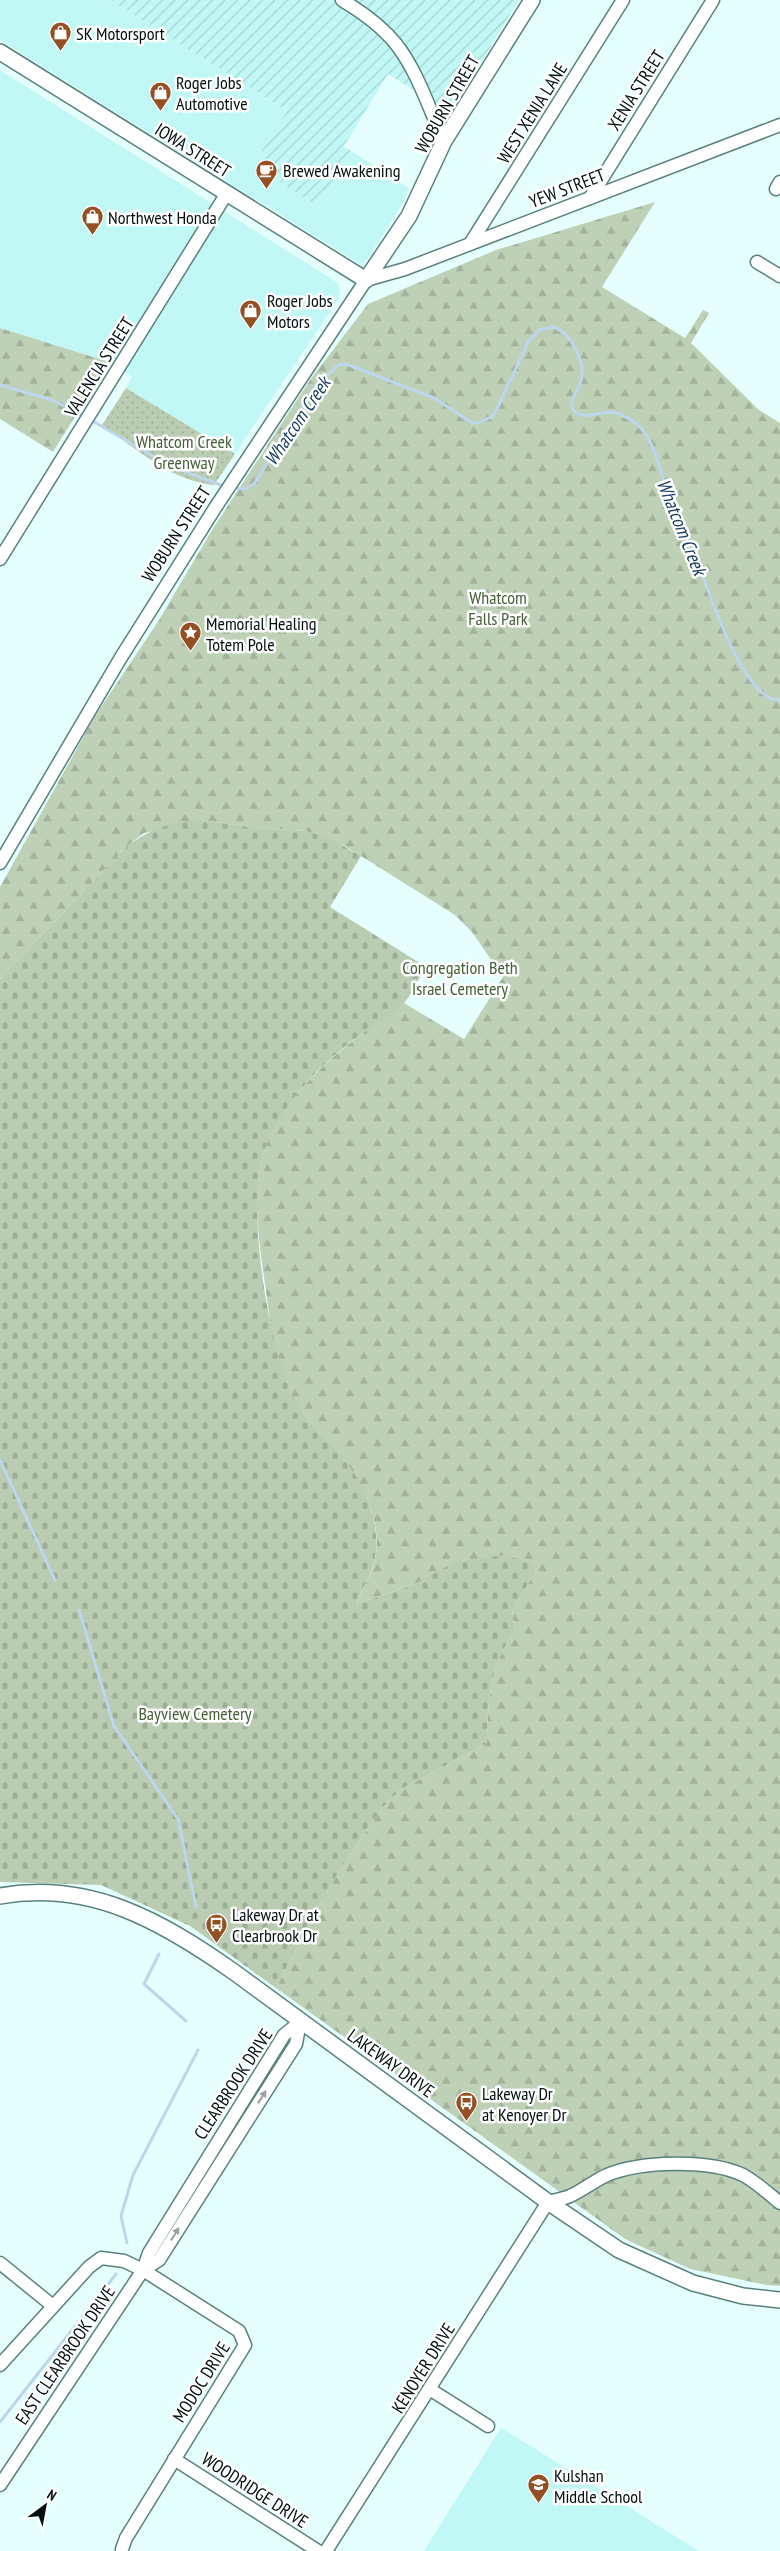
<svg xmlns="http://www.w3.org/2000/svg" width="780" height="2551" viewBox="0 0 780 2551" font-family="'PT Sans Narrow',sans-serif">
	<defs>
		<pattern id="industrial-furrows" width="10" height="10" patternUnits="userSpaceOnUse" patternTransform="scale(1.25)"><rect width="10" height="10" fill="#c1f8f6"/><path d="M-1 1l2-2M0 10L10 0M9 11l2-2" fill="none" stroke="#a4d3d2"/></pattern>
		<pattern id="grass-dots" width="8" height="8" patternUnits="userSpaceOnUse" patternTransform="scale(1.25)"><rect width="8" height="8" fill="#bacdb2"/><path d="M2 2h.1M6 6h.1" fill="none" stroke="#9eaf98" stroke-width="1.8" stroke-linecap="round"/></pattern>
		<pattern id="forest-firs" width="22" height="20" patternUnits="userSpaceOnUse" patternTransform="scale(1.25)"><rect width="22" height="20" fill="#bed1b6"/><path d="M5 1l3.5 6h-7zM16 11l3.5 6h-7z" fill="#a2b29b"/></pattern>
		<pattern id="cemetery-stones" width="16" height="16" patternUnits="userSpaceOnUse" patternTransform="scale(1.25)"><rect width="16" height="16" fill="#bacdb2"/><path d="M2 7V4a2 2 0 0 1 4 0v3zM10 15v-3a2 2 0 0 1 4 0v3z" fill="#9eaf98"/></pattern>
	</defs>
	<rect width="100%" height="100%" fill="#e4fffd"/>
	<!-- built -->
	<g fill="#c1f8f6">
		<polygon points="0,0 110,0 287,111 259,155 263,172 317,205 351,151 409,188 404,201 367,260 363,264 358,263 0,40"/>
		<polygon points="0,70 338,283 340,293 338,300 235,454 126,388 132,376 109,362 0,328"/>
		<polygon points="501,2428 513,2435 699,2551 424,2551"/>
	</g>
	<!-- industrial -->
	<polygon fill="url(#industrial-furrows)" points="110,0 519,0 457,102 452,106 438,105 388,74 344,146 351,151 317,206 263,172 259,155 287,111"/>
	<!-- grass -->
	<path fill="url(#grass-dots)" d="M126,388l109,66 -21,31c-43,-4 -77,-36 -112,-60z"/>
	<!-- forest -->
	<g fill="url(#forest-firs)">
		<path d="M655,202l-53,85 83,51 18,-28 6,3 -18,30 68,67 21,13v1863l-14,-1 -76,-16 -65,-30 -349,-251 36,-71 29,-49 41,-60 18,-18 87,-47c1,-41 2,-78 28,-112l-3,-20 24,-41 -73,-10 -50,25 -57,19c6,-14 16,-30 19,-45 7,-36 -10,-74 -33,-101 -13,-16 -29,-29 -40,-45 -24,-36 -31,-81 -36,-122 -6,-43 -15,-94 -3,-136 21,-68 87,-113 141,-152l60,36 39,-62 -31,-45 -17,-17 -110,-69 -40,-15 -49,-3 -55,-8 -57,13 -18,14 -126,132v-92l95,-171 64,-96 53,-90 98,-150 58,-76 128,-54z"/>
		<polygon points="0,328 109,362 53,452 0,419"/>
	</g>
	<!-- cemetery -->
	<path fill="url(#cemetery-stones)" d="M201,820l55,8 49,3 23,6 33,19 -31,51 93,58 1,5c-6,10 -12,23 -19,32 -13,14 -34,25 -49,36 -39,29 -78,70 -93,117 -17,55 6,209 39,257 11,17 27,30 40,45 23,27 39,65 33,101 -3,16 -13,31 -19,46l57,-19 44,-24 48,-6 26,8 5,7 -24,41 3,20c-26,34 -27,71 -28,112l-87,47 -18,18 -41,60 -29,49 -36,71 -86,-62 -89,-41 -101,-3v-903l126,-132c26,-19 43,-25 75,-27z"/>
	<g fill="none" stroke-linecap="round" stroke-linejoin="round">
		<!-- stream -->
		<g stroke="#bdd5ed" stroke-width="3">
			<polyline points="0,385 52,400 85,417"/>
			<polyline points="91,420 170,466 226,487"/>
			<path d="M232,488l14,1 8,-5 63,-100 23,-20 9,1 85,33 38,25h6l15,-7 5,-9 30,-65 11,-12 15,-3c18,7 34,38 26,57 -3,8 -11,15 -7,25 8,13 28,2 39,3 10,2 20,8 27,14 17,18 20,44 29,66 6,16 15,31 22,48 12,31 51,163 90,160"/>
			<polyline points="0,1460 55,1580"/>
			<polyline points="79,1610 114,1726 178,1819 196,1907"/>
			<polyline points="159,1954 144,1984 186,2021"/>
			<polyline points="127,2243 121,2216 133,2175 198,2050"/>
			<polyline points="0,2422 116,2274"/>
		</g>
		<defs>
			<g id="minor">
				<path d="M342,0c20,12 39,25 54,44 22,28 33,65 48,97"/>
				<polyline points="776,189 780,182"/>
				<polyline points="590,198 713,0"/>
				<polyline points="470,244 623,0"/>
				<polyline points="757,262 780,276"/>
				<polyline points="0,559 227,193"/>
				<polyline points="0,863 120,659 215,508 366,280 405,269 780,125"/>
				<polyline points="0,2263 53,2306"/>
				<polyline points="143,2270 159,2260 296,2044 300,2022"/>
				<polyline points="0,2365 89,2267 101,2258 124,2261 143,2270 239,2331 245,2345 126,2538 122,2549"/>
				<polyline points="431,2390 488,2426"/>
				<polyline points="174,2459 318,2551"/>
				<polyline points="0,2485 143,2270 149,2253 284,2035 300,2022"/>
				<path d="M326,2551l222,-349c7,-2 15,-3 22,-6 13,-6 24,-15 37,-21 34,-14 102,-16 136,0 13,7 25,18 37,28"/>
			</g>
			<g id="major">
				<polyline points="0,52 366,280 409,216 444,141 532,0"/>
				<path d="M0,1896c91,-16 163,26 234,76l314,230 71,48 74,33 50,13 37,4"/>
			</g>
		</defs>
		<!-- minor casing -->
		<use href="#minor" stroke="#58817f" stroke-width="15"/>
		<!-- major casing -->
		<use href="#major" stroke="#58817f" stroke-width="18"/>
		<!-- minor -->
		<use href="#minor" stroke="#fff" stroke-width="12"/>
		<!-- major -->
		<use href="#major" stroke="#fff" stroke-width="15"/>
	</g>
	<!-- one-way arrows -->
	<defs><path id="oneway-solid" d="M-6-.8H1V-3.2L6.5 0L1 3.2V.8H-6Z" transform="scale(1.25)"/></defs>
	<g fill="#9a9f9f">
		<use href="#oneway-solid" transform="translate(262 2097) rotate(-58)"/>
		<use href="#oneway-solid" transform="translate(175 2234) rotate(-58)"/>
	</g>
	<!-- icons -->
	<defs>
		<symbol id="shop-pin" viewBox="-11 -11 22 30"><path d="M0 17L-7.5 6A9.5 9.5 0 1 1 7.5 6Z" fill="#945022" stroke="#fff"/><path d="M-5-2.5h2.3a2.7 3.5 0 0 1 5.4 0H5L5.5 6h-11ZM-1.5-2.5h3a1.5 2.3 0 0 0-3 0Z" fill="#fff"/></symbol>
		<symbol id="cafe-pin" viewBox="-11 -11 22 30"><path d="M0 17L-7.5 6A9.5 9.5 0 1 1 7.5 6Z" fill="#945022" stroke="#fff"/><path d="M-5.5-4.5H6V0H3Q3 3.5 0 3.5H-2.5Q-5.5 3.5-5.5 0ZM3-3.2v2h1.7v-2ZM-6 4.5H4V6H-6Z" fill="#fff"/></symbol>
		<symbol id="sight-pin" viewBox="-11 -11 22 30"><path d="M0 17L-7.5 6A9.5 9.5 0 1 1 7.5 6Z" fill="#945022" stroke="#fff"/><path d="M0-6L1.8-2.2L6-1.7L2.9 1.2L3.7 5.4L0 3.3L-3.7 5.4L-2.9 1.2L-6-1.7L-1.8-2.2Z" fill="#fff"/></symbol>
		<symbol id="bus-pin" viewBox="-11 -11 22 30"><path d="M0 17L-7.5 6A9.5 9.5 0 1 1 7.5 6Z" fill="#945022" stroke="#fff"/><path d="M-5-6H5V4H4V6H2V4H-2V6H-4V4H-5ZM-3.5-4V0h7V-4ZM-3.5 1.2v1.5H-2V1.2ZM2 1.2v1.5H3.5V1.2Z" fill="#fff"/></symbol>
		<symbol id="school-pin" viewBox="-11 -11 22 30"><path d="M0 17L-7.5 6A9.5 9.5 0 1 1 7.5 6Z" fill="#945022" stroke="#fff"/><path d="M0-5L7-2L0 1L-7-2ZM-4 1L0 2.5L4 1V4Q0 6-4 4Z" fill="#fff"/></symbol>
	</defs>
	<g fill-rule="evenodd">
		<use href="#shop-pin" x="48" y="20" width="25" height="34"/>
		<use href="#shop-pin" x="148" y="80" width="25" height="34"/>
		<use href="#cafe-pin" x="254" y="158" width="25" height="34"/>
		<use href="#shop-pin" x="80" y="204" width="25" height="34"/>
		<use href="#shop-pin" x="238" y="298" width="25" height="34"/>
		<use href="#sight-pin" x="178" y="620" width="25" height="34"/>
		<use href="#bus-pin" x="204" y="1912" width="25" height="34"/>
		<use href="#bus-pin" x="454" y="2090" width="25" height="34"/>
		<use href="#school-pin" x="526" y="2472" width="25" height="34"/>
	</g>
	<g text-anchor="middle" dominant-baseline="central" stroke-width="5" stroke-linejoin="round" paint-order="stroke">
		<!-- poi labels -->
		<g font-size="18" fill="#020f0f" stroke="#fff" text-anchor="start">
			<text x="76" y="33">SK Motorsport</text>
			<text x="176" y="82">Roger Jobs<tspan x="176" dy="21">Automotive</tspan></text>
			<text x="283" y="170">Brewed Awakening</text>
			<text x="108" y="217">Northwest Honda</text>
			<text x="267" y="300">Roger Jobs<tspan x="267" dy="21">Motors</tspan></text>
			<text x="206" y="623">Memorial Healing<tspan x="206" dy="21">Totem Pole</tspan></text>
			<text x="232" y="1914">Lakeway Dr at<tspan x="232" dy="21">Clearbrook Dr</tspan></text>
			<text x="482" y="2093">Lakeway Dr<tspan x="482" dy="21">at Kenoyer Dr</tspan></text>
			<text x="554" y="2475">Kulshan<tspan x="554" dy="21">Middle School</tspan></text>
		</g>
		<!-- street labels -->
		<g font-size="18" fill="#020f0f" stroke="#fff">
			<text transform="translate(636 90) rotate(-58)">XENIA STREET</text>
			<text transform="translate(447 104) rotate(-60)">WOBURN STREET</text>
			<text transform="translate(532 113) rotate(-58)">WEST XENIA LANE</text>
			<text transform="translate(193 150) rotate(32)">IOWA STREET</text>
			<text transform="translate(567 188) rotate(-21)">YEW STREET</text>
			<text transform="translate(99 367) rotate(-58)">VALENCIA STREET</text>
			<text transform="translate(176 534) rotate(-57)">WOBURN STREET</text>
			<text transform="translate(391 2063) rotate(36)">LAKEWAY DRIVE</text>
			<text transform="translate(233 2084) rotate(-57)">CLEARBROOK DRIVE</text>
			<text transform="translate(65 2355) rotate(-56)">EAST CLEARBROOK DRIVE</text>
			<text transform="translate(423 2368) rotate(-58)">KENOYER DRIVE</text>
			<text transform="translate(201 2382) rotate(-58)">MODOC DRIVE</text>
			<text transform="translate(255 2490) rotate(33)">WOODRIDGE DRIVE</text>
		</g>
		<!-- park labels -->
		<g font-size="18" fill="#446037" stroke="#fff">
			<text x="184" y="441">Whatcom Creek<tspan x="184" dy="21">Greenway</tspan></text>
			<text x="498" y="597">Whatcom<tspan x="498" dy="21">Falls Park</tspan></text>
			<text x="460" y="967">Congregation Beth<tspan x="460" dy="21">Israel Cemetery</tspan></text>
			<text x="195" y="1713">Bayview Cemetery</text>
		</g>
		<!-- water labels -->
		<g font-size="19" font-style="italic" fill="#1a3e60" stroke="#fff">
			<text transform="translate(297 421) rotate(-56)">Whatcom Creek</text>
			<text transform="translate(682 527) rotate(68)">Whatcom Creek</text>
		</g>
	</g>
	<!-- north arrow -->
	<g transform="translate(45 2506) rotate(32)" stroke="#ffffff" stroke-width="4" paint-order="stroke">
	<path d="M0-4L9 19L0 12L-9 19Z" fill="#020f0f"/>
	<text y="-8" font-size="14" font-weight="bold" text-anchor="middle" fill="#020f0f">N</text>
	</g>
</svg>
